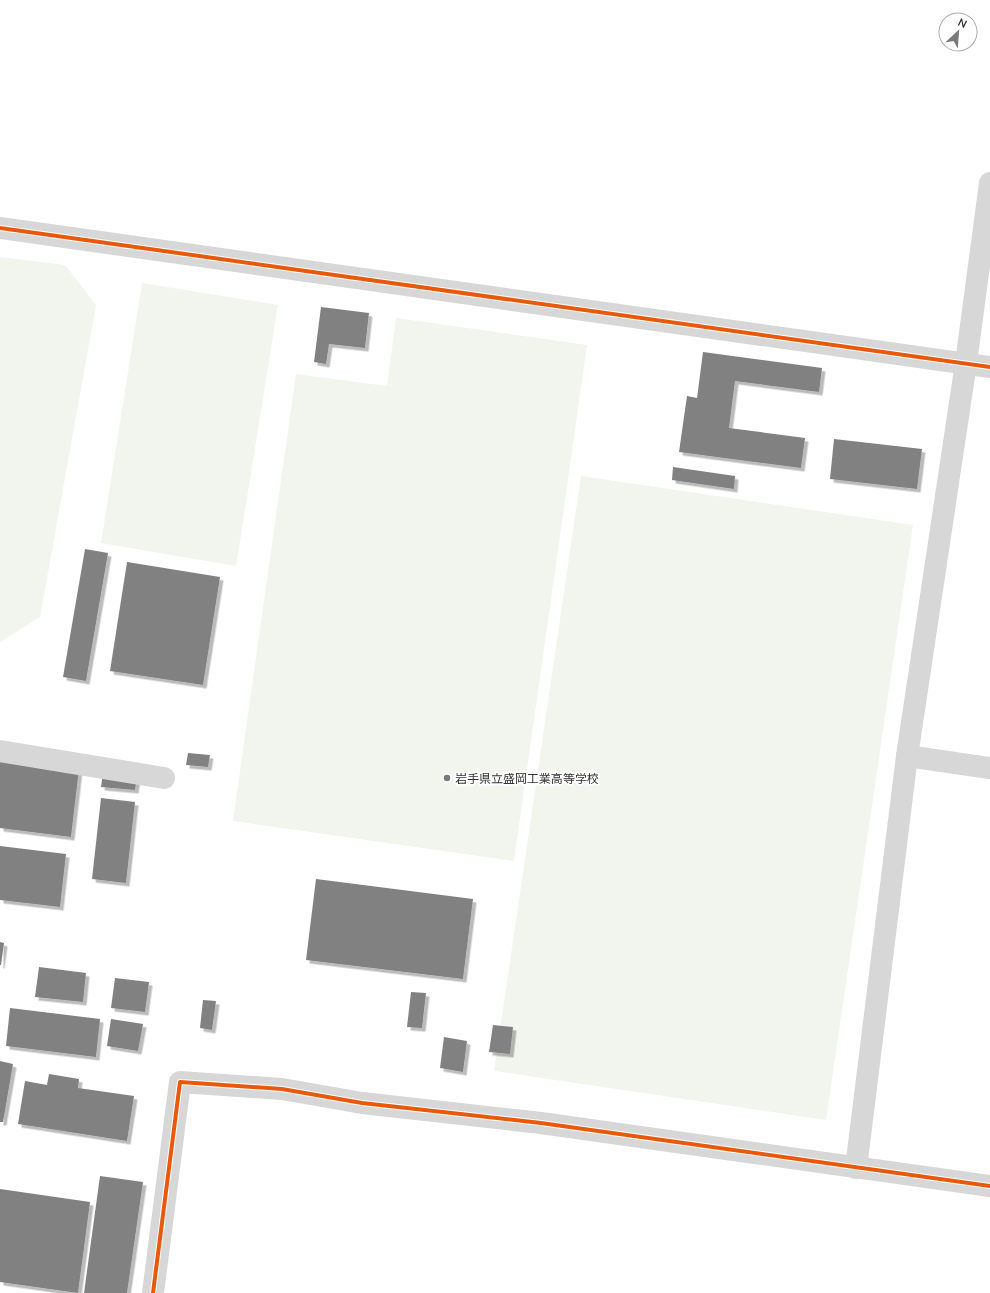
<svg xmlns="http://www.w3.org/2000/svg" width="990" height="1293" viewBox="0 0 990 1293" font-family="Mulish,'Noto Sans JP',sans-serif">
	<defs>
		<filter id="shadow"><feDropShadow dx="3.5" dy="3.5" stdDeviation="0" flood-color="#0004"/></filter>
	</defs>
	<rect width="100%" height="100%" fill="#fff"/>
	<!-- garden -->
	<g fill="#f1f5ed">
		<polygon points="0,257 65,265 96,305 40,617 0,642"/>
		<polygon points="142,283 278,305 236,566 101,543"/>
		<polygon points="396,318 587,345 514,861 233,821 296,374 387,386"/>
		<polygon points="581,476 913,525 826,1120 494,1071"/>
	</g>
	<!-- building -->
	<g fill="#818181" filter="url(#shadow)">
		<polygon points="321,307 369,313 365,348 329,344 326,364 314,362"/>
		<polygon points="703,352 822,368 819,392 735,381 729,428 805,438 801,468 679,452 687,396 697,398"/>
		<polygon points="834,439 922,449 917,489 830,479"/>
		<polygon points="673,467 735,476 734,489 672,480"/>
		<polygon points="85,549 108,553 86,681 63,677"/>
		<polygon points="127,562 220,577 203,685 110,671"/>
		<polygon points="188,753 210,755 208,767 186,765"/>
		<polygon points="0,758 79,769 71,837 0,828"/>
		<polygon points="103,773 137,777 135,790 101,787"/>
		<polygon points="101,798 135,802 126,883 92,879"/>
		<polygon points="0,846 66,854 60,907 0,900"/>
		<polygon points="316,879 473,899 463,979 306,960"/>
		<polygon points="0,942 4,943 1,965 0,965"/>
		<polygon points="39,967 86,973 83,1002 35,997"/>
		<polygon points="115,978 149,982 145,1012 111,1008"/>
		<polygon points="411,992 426,993 422,1028 407,1027"/>
		<polygon points="203,1000 216,1001 212,1030 200,1028"/>
		<polygon points="10,1008 100,1019 96,1057 6,1046"/>
		<polygon points="111,1019 143,1024 138,1051 107,1046"/>
		<polygon points="493,1025 513,1027 510,1054 489,1052"/>
		<polygon points="444,1037 467,1041 463,1072 440,1068"/>
		<polygon points="0,1061 13,1064 3,1122 0,1122"/>
		<polygon points="49,1074 79,1079 78,1088 134,1096 127,1141 18,1124 25,1081 47,1085"/>
		<polygon points="100,1176 143,1182 127,1293 84,1293"/>
		<polygon points="0,1189 90,1202 78,1293 0,1282"/>
	</g>
	<g fill="none" stroke-linecap="round" stroke-linejoin="round">
		<!-- minor -->
		<g stroke="#d7d7d7" stroke-width="22">
			<polyline points="0,228 990,367"/>
			<polyline points="0,751 164,778"/>
			<polyline points="907,756 990,768"/>
			<polyline points="856,1168 907,756 966,363 990,183"/>
			<polyline points="153,1293 180,1082 282,1089 362,1103 541,1123 990,1186"/>
		</g>
		<defs>
			<g id="cycleway">
				<polyline points="0,228 990,367"/>
				<polyline points="153,1293 180,1082 282,1089 362,1103 541,1123 990,1186"/>
			</g>
		</defs>
		<!-- cycleway casing -->
		<use href="#cycleway" stroke="#fff" stroke-width="6"/>
		<!-- cycleway -->
		<use href="#cycleway" stroke="#e8590c" stroke-width="4"/>
	</g>
	<!-- markers -->
	<circle fill="#7a7a7a" stroke="#fff" stroke-width="1.5" cx="447" cy="778" r="4"/>
	<g text-anchor="middle" dominant-baseline="central" stroke-width="4" stroke-linejoin="round" paint-order="stroke">
		<!-- poi labels -->
		<g font-size="12" fill="#333" stroke="#fff" text-anchor="start">
			<text x="455" y="778">岩手県立盛岡工業高等学校</text>
		</g>
	</g>
	<!-- north arrow -->
	<g transform="translate(958 32) rotate(26)"><circle r="19" fill="#ffffff" stroke="#adadad"/>
	<path d="M0-3L7 15L0 10L-7 15Z" fill="#7a7a7a"/>
	<text y="-6" font-size="11" font-weight="bold" text-anchor="middle" fill="#333333">N</text>
	</g>
</svg>
